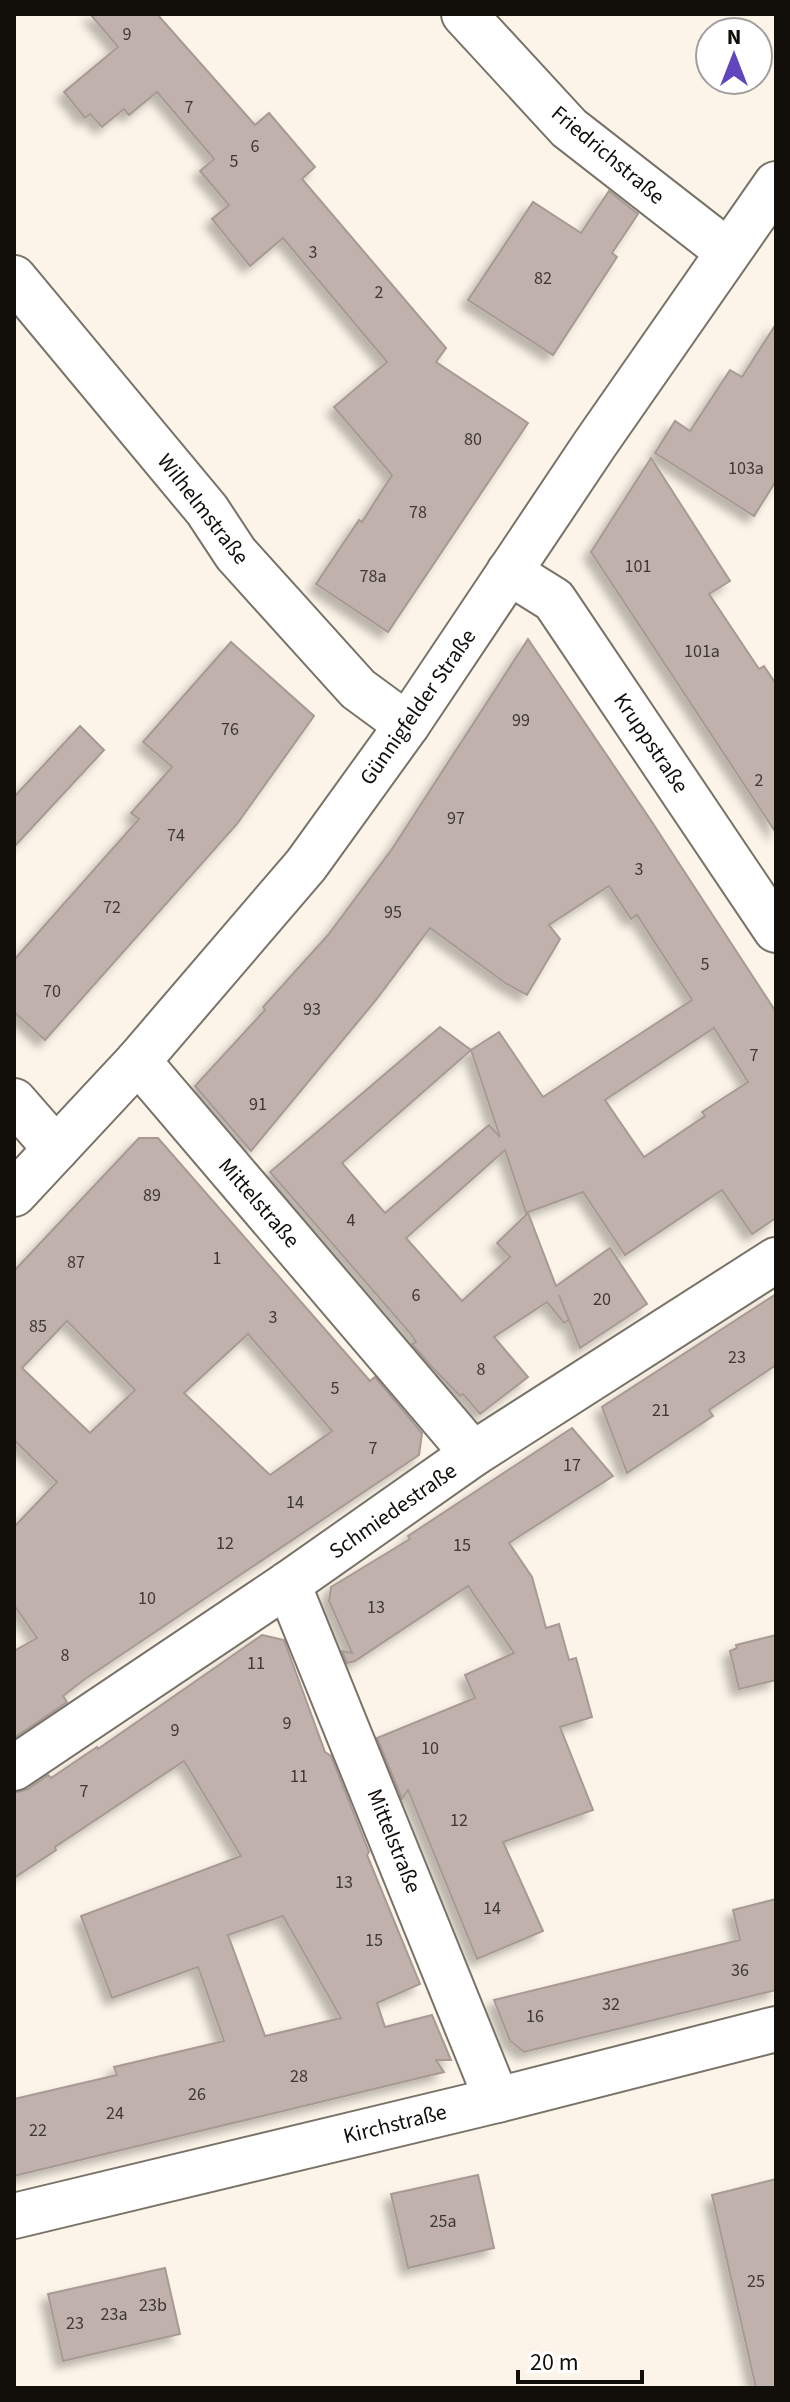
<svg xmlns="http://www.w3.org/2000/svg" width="790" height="2402" viewBox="0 0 790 2402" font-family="'Source Sans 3',sans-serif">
	<defs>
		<filter id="shadow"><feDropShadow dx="-7" dy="7" stdDeviation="4" flood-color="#0004"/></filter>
	</defs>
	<rect width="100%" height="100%" fill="#fcf4e8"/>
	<!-- building -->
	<g fill="#c0b1ad" stroke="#a79994" stroke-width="2" fill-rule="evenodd" filter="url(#shadow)">
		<polygon points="90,14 157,14 255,125 269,113 315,167 302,179 446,348 436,362 528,423 388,632 316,584 359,520 362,522 392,475 334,407 387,362 283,238 250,266 212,219 229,205 200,171 214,159 157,92 129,115 124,109 102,127 90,114 85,118 64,92 118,47"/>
		<polygon points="609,191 638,214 612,253 617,257 553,355 468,300 533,202 581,233"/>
		<polygon points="776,324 776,481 754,516 655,453 675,421 690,431 730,370 742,377"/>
		<polygon points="651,458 730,581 709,594 759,669 764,666 776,684 776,833 591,552"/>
		<path d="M528,639l122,180 126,193v206l-24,16 -30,-44 -97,65 -42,-63 -57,21 -21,-63 -99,88 56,63 48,-44 -13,-14 31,-30 28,73 54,-38 37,56 -67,44 -21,-53 10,25 -5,3 -17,-21 -53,35 34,40 -48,37 -17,-20 -3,2 -29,-30 -19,-22 4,-2 -6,-9 -140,-161 170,-145 31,23 28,-18 44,65 149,-97 -55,-85 -6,4 -22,-33 -60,39 11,14 -33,56 -22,-12 -75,-55 -54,72 -125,151 -56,-65 70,-76 -2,-3 65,-72 64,-86zM714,1028l34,54 -46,30 3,4 -61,41 -39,-57zM471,1050l29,87 -11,-12 -104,88 -43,-50z"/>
		<polygon points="231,642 314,716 237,824 45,1040 14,1012 14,960 139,819 131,813 172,767 143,742"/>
		<polygon points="80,726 104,750 14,847 14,797"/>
		<path d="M139,1138h19l212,243 5,-4 47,56 -3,22 -334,224 -22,17 4,6 -53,36v-87l23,-13 -23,-33v-78l43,-45 -43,-42v-169zM67,1321l68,69 -45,43 -68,-65zM248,1334l84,97 -62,44 -86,-82z"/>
		<polygon points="776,1294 776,1365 709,1410 713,1416 627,1473 602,1407"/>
		<polygon points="572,1428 613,1476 509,1543 532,1577 546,1628 559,1624 569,1660 576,1658 592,1717 560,1727 593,1810 503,1842 543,1931 477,1959 408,1790 402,1799 377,1738 475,1698 465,1675 514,1653 468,1586 355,1661 347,1663 342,1651 352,1653 329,1601 331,1587 410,1539 408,1536"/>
		<path d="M262,1635l22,5 41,112 6,4 38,96 -2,3 53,129 -43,19 8,24 47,-12 19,45h-15l8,12 -430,104v-77l103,-24 -3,-8 110,-26 -26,-74 -86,31 -31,-82 160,-60 -57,-95 -129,86 1,3 -42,28v-85l14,-4 20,-14 3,3 46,-31 1,2zM283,1916l58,102 -76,18 -37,-101z"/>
		<polygon points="776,1635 776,1680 739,1689 730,1651 737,1648 736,1645"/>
		<polygon points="776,1899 776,1990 524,2052 510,2041 494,2000 740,1940 733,1910"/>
		<polygon points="478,2175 494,2248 408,2268 391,2194"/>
		<polygon points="776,2179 776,2388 756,2388 712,2195"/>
		<polygon points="165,2268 180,2334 63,2361 48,2294"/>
	</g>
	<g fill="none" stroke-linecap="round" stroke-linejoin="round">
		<defs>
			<g id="minor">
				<polyline points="464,14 569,128 727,251"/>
				<polyline points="14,278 207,510 236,554 358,689 407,725"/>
				<polyline points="509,572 554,600 776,930"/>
				<polyline points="138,1061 473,1454"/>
				<polyline points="14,1101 56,1149"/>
				<polyline points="288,1584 497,2100"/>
				<polyline points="14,1768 288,1584 473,1454 776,1260"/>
				<polyline points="14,2216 497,2100 776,2029"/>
			</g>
			<polyline id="tertiary" points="14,1194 138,1061 306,865 407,725 595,444 776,184"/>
		</defs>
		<!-- minor casing -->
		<use href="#minor" stroke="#797268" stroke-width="48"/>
		<!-- tertiary casing -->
		<use href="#tertiary" stroke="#797268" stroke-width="48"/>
		<!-- minor -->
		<use href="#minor" stroke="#fff" stroke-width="44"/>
		<!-- tertiary -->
		<use href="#tertiary" stroke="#fff" stroke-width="44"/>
	</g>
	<g text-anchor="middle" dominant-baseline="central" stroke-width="7" stroke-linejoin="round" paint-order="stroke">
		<!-- number labels -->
		<g font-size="18" fill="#3e3834">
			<text x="127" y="34">9</text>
			<text x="189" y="107">7</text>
			<text x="255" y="146">6</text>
			<text x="234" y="161">5</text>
			<text x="313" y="252">3</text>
			<text x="543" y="278">82</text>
			<text x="379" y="292">2</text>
			<text x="473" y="439">80</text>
			<text x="746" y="468">103a</text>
			<text x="418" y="512">78</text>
			<text x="638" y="566">101</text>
			<text x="373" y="576">78a</text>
			<text x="702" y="651">101a</text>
			<text x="521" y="720">99</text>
			<text x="230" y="729">76</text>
			<text x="759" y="780">2</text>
			<text x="456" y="818">97</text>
			<text x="176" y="835">74</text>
			<text x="639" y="869">3</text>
			<text x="112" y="907">72</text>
			<text x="393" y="912">95</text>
			<text x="705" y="964">5</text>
			<text x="52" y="991">70</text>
			<text x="312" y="1009">93</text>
			<text x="754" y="1055">7</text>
			<text x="258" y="1104">91</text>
			<text x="152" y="1195">89</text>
			<text x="351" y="1220">4</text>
			<text x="217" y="1258">1</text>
			<text x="76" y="1262">87</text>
			<text x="416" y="1295">6</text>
			<text x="602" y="1299">20</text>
			<text x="273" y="1317">3</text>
			<text x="38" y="1326">85</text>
			<text x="737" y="1357">23</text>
			<text x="481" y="1369">8</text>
			<text x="335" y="1388">5</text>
			<text x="661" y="1410">21</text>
			<text x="373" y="1448">7</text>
			<text x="572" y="1465">17</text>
			<text x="295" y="1502">14</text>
			<text x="225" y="1543">12</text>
			<text x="462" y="1545">15</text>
			<text x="147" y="1598">10</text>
			<text x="376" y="1607">13</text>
			<text x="65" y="1655">8</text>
			<text x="256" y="1663">11</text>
			<text x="287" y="1723">9</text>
			<text x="175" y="1730">9</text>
			<text x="430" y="1748">10</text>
			<text x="299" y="1776">11</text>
			<text x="84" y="1791">7</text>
			<text x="459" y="1820">12</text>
			<text x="344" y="1882">13</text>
			<text x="492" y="1908">14</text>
			<text x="374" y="1940">15</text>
			<text x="740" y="1970">36</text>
			<text x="611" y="2004">32</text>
			<text x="535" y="2016">16</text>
			<text x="299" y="2076">28</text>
			<text x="197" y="2094">26</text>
			<text x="115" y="2113">24</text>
			<text x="38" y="2130">22</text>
			<text x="443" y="2221">25a</text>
			<text x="756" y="2281">25</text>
			<text x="153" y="2305">23b</text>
			<text x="114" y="2314">23a</text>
			<text x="75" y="2323">23</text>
		</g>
		<!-- street labels -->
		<g font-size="22" fill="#120f0b" stroke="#fff">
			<text transform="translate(608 155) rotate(40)">Friedrichstraße</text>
			<text transform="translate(203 509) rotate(52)">Wilhelmstraße</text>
			<text transform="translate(418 707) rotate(-55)">Günnigfelder Straße</text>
			<text transform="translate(651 743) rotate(56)">Kruppstraße</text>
			<text transform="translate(259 1203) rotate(49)">Mittelstraße</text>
			<text transform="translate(393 1511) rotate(-35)">Schmiedestraße</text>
			<text transform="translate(394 1841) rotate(68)">Mittelstraße</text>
			<text transform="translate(395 2124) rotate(-14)">Kirchstraße</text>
		</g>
	</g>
	<!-- border -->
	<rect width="790" height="2402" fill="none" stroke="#120f0b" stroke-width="32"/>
	<!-- north arrow -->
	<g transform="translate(734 56)"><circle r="38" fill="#ffffff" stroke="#a09f9d" stroke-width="2"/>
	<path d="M0-6L14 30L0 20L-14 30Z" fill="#6045bd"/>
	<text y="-12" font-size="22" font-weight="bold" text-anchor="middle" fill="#120f0b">N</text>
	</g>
	<!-- scale -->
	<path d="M518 2370v12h124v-12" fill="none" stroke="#120f0b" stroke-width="4"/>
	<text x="530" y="2370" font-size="24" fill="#120f0b" stroke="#ffffff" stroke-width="6" paint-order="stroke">20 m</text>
</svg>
